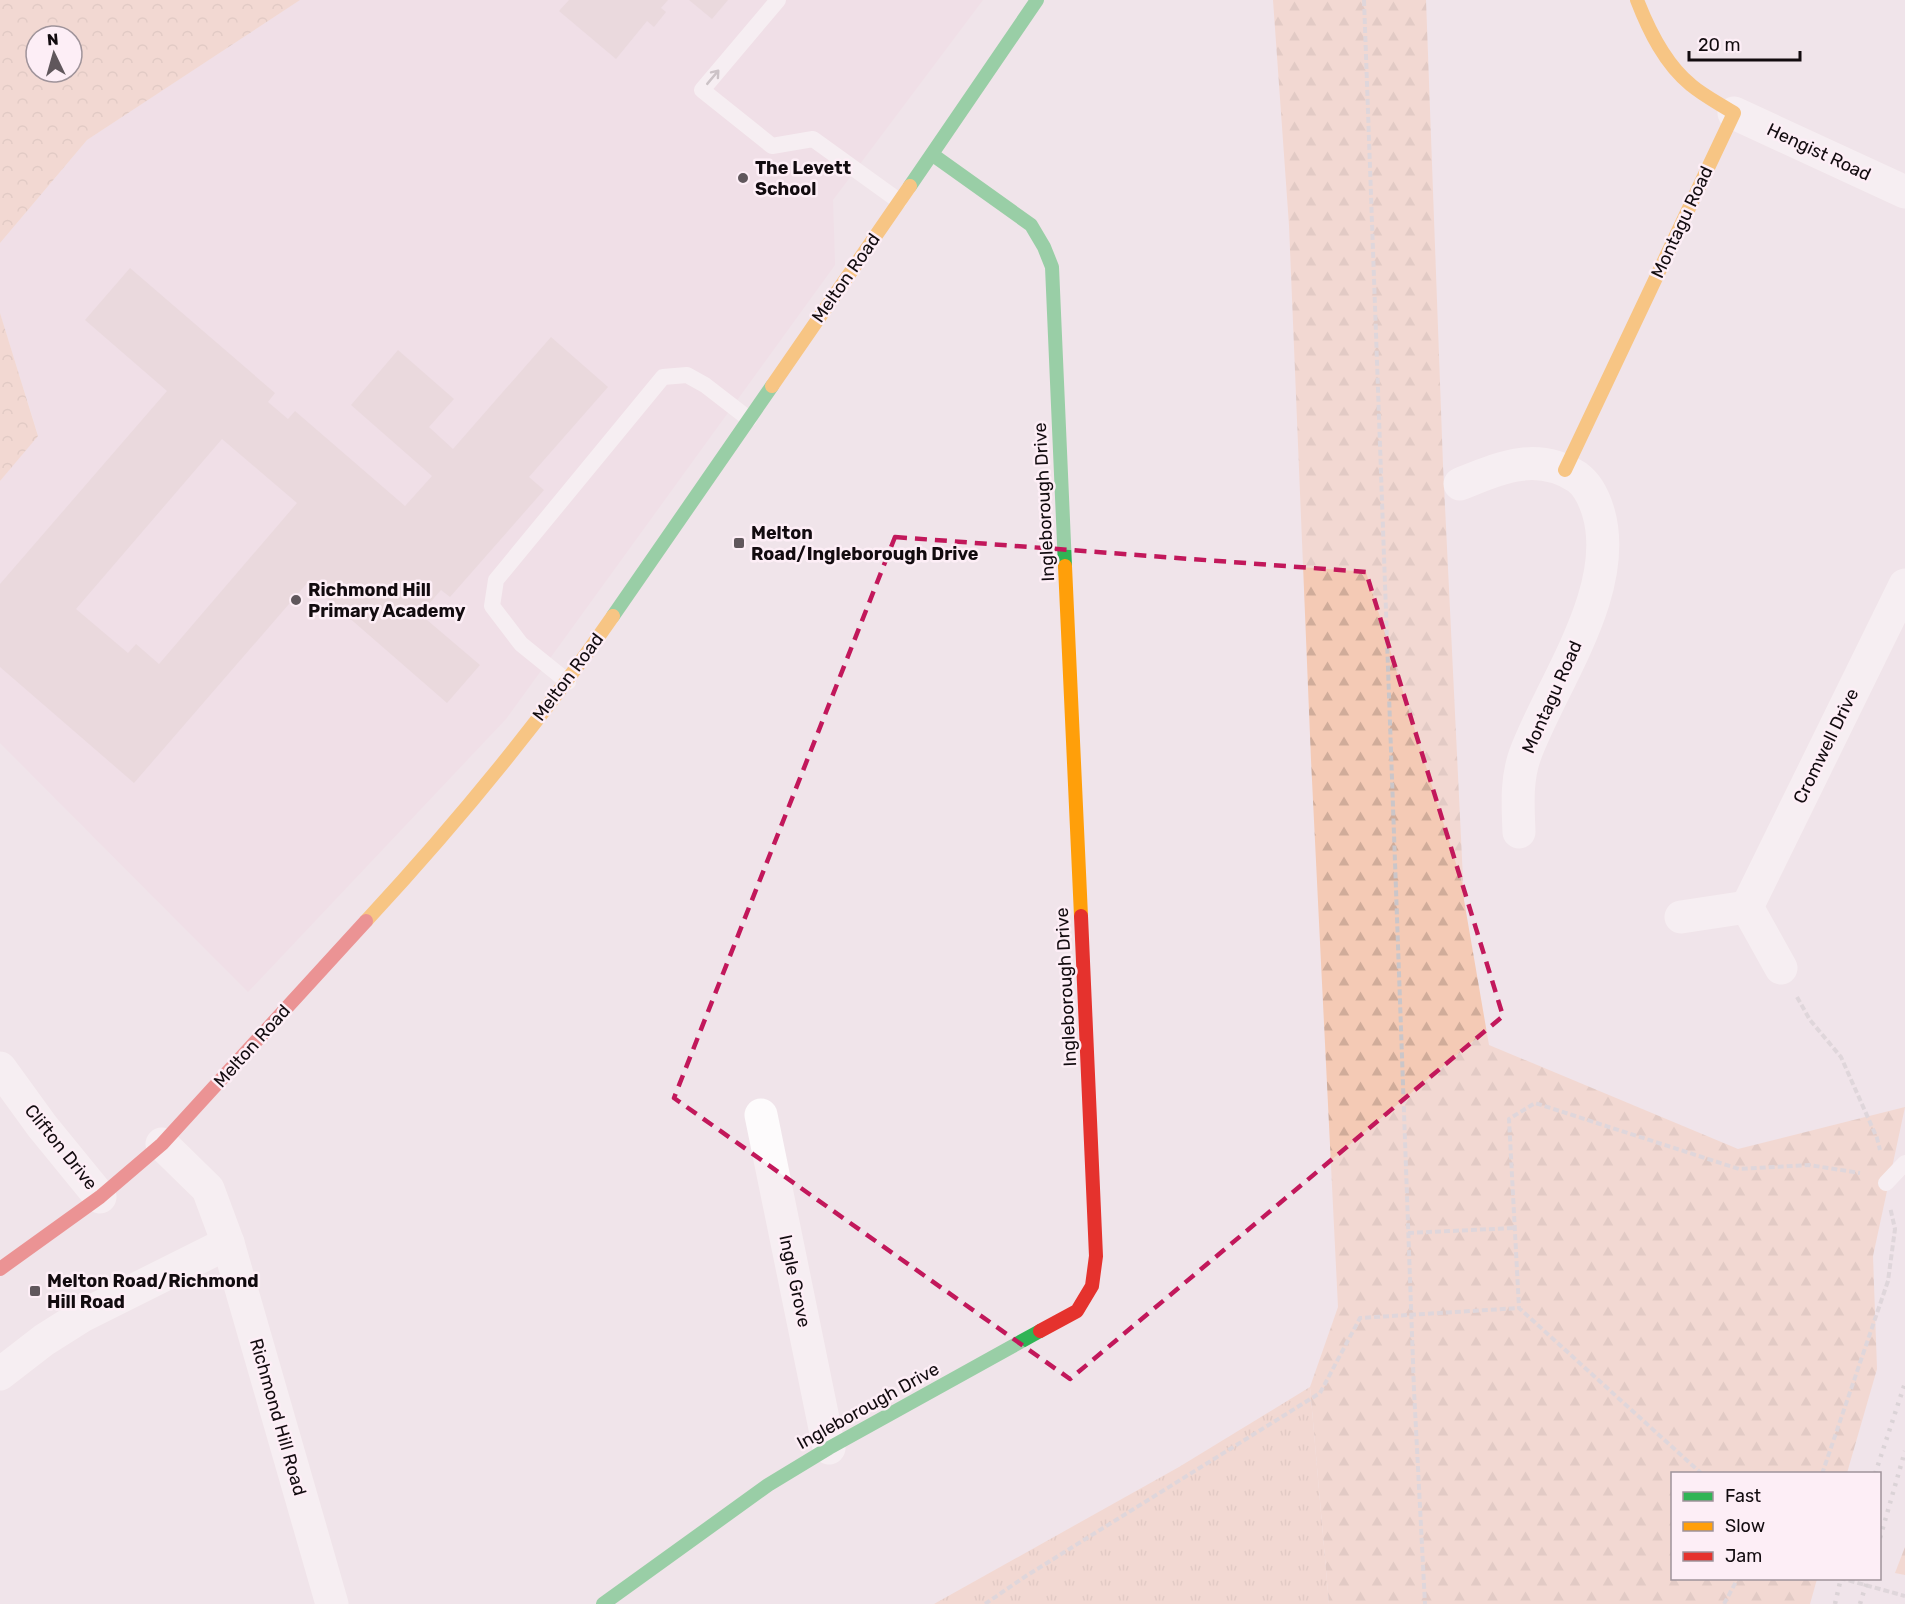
<svg xmlns="http://www.w3.org/2000/svg" width="1905" height="1604" viewBox="0 0 1905 1604" font-family="Rubik,sans-serif">
	<defs>
		<pattern id="grass-tufts" width="24" height="20" patternUnits="userSpaceOnUse" patternTransform="scale(1.5)"><rect width="24" height="20" fill="#f4cab5"/><path d="M3 7l-1-3M5 7V3M7 7l1-3M15 17l-1-3M17 17v-4M19 17l1-3" fill="none" stroke="#d0ac9a"/></pattern>
		<pattern id="forest-firs" width="22" height="20" patternUnits="userSpaceOnUse" patternTransform="scale(1.5)"><rect width="22" height="20" fill="#f4cab5"/><path d="M5 1l3.5 6h-7zM16 11l3.5 6h-7z" fill="#d0ac9a"/></pattern>
		<pattern id="park-crowns" width="20" height="18" patternUnits="userSpaceOnUse" patternTransform="scale(1.5)"><rect width="20" height="18" fill="#f4cab5"/><path d="M2 6a3 3 0 1 1 6 0M12 15a3 3 0 1 1 6 0" fill="none" stroke="#d0ac9a"/></pattern>
	</defs>
	<rect width="100%" height="100%" fill="#f0e4ea"/>
	<!-- built -->
	<polygon fill="#efd9e4" points="300,0 983,0 833,200 835,265 506,719 248,992 0,743 0,481 38,435 0,313 0,243 87,140"/>
	<!-- grass -->
	<polygon fill="url(#grass-tufts)" points="1310,1387 1329,1604 934,1604 1179,1467"/>
	<!-- forest -->
	<g fill="url(#forest-firs)">
		<polygon points="1273,0 1426,0 1443,465 1464,900 1489,1045 1738,1149 1905,1107 1873,1256 1877,1369 1847,1473 1672,1474 1672,1578 1817,1579 1810,1604 1329,1604 1310,1387 1338,1307 1311,760 1289,225"/>
		<polygon points="1905,1547 1905,1575 1895,1573"/>
	</g>
	<!-- park -->
	<g fill="url(#park-crowns)" fill-rule="evenodd">
		<path d="M0,0h300l-213,140 -87,103zM36,36h36v36h-36z"/>
		<polygon points="0,313 38,436 0,481"/>
	</g>
	<!-- building -->
	<g fill="#e2cccf" fill-rule="evenodd">
		<polygon points="569,0 668,0 661,8 666,12 654,27 647,21 616,59 559,11"/>
		<polygon points="689,0 728,0 712,19"/>
		<path d="M130,268l145,125 -7,9 20,17 7,-8 110,95 27,-30 -81,-71 47,-55 56,49 -25,28 24,22 98,-112 57,50 -79,90 15,13 -94,107 -9,-7 -21,24 60,51 -33,38 -139,-121 -174,201 -134,-116v-83l167,-193 -82,-71zM222,439l75,64 -138,161 -23,-20 -8,9 -52,-44z"/>
	</g>
	<g fill="none" stroke-linecap="round" stroke-linejoin="round">
		<!-- path -->
		<g stroke="#cbc6c9" stroke-width="4" stroke-dasharray="6 3" stroke-linecap="butt">
			<polyline points="1364,0 1414,1390 1425,1604"/>
			<polyline points="1797,997 1810,1020 1841,1057 1877,1138 1880,1150"/>
			<polyline points="1408,1233 1514,1228"/>
			<polyline points="1702,1474 1519,1308 1509,1119 1535,1103 1739,1169 1809,1165 1860,1173"/>
			<polyline points="1822,1474 1888,1281 1895,1229 1890,1207"/>
			<polyline points="1840,1578 1905,1596"/>
			<polyline points="985,1604 1026,1576 1320,1393 1360,1318 1519,1308"/>
			<polyline points="1724,1604 1738,1578"/>
		</g>
		<!-- lane -->
		<g stroke="#fdfbfc" stroke-width="16">
			<polyline points="778,0 702,90 772,146 813,139 899,201"/>
			<polyline points="568,682 521,644 492,606 496,580 663,377 687,375 705,385 749,419"/>
			<polyline points="1886,1183 1905,1163"/>
		</g>
		<!-- street -->
		<g stroke="#fdfbfc" stroke-width="33">
			<polyline points="1734,113 1905,192"/>
			<path d="M1460,484c40,-16 76,-33 117,-7 11,8 17,21 21,34 24,79 -47,173 -73,244 -9,25 -7,51 -6,77"/>
			<polyline points="1747,907 1905,585"/>
			<polyline points="1681,917 1747,907 1781,968"/>
			<polyline points="0,1068 42,1126 100,1197"/>
			<polyline points="761,1115 829,1448"/>
			<polyline points="162,1144 208,1189 228,1243 332,1604"/>
			<polyline points="0,1374 44,1340 82,1316 228,1243"/>
		</g>
		<!-- fast -->
		<g stroke="#30b455" stroke-width="14">
			<polyline points="933,155 1031,225 1044,247 1052,267 1065,566"/>
			<polyline points="910,186 1037,0"/>
			<polyline points="613,616 772,386"/>
			<polyline points="603,1604 768,1485 829,1448 1040,1331"/>
		</g>
		<!-- slow -->
		<g stroke="#ff9f0a" stroke-width="14">
			<polyline points="772,386 910,186"/>
			<path d="M1565,470l169,-357c-14,-9 -30,-17 -43,-28 -26,-21 -42,-54 -54,-85"/>
			<polyline points="1065,566 1081,916"/>
			<path d="M366,921c88,-95 174,-199 247,-305"/>
		</g>
		<!-- jam -->
		<g stroke="#e5322d" stroke-width="14">
			<polyline points="0,1269 100,1197 162,1144 366,921"/>
			<polyline points="1040,1331 1077,1311 1092,1286 1096,1256 1081,916"/>
		</g>
		<!-- rail -->
		<g stroke="#c2bfc1" stroke-width="4.5" stroke-dasharray="3 6" stroke-linecap="butt">
			<polyline points="1875,1474 1905,1383"/>
			<polyline points="1880,1538 1905,1451"/>
			<polyline points="1835,1604 1841,1578"/>
			<polyline points="1860,1604 1868,1578"/>
		</g>
	</g>
	<!-- one-way arrows -->
	<defs><path id="oneway-shaft" d="M-6 0H5M1.5-3L5.5 0L1.5 3" fill="none" stroke-width="1.6" stroke-linecap="round" stroke-linejoin="round" transform="scale(1.5)"/></defs>
	<use stroke="#9f9b9d" href="#oneway-shaft" transform="translate(713 77) rotate(-50)"/>
	<!-- marked area -->
	<path d="M0 0H1905V1604H0ZM895,537l471,35 137,444 -433,363 -396,-281z" fill="#f0e4ea" fill-opacity=".55" fill-rule="evenodd"/>
	<path fill="none" stroke="#c2185b" stroke-width="4.5" stroke-dasharray="12 8" stroke-linejoin="round" d="M895,537l471,35 137,444 -433,363 -396,-281z"/>
	<!-- markers -->
	<g fill="#60575c" stroke="#fdeef6" stroke-width="2">
		<circle cx="743" cy="178" r="6"/>
		<rect x="733" y="537" width="12" height="12" rx="3"/>
		<circle cx="296" cy="600" r="6"/>
		<rect x="29" y="1285" width="12" height="12" rx="3"/>
	</g>
	<g text-anchor="middle" dominant-baseline="central" stroke-width="5" stroke-linejoin="round" paint-order="stroke">
		<!-- street labels -->
		<g font-size="18" fill="#120b0f" stroke="#fdeef6">
			<text transform="translate(1819 152) rotate(25)">Hengist Road</text>
			<text transform="translate(1682 222) rotate(-65)">Montagu Road</text>
			<text transform="translate(846 278) rotate(-55)">Melton Road</text>
			<text transform="translate(1044 502) rotate(-93)">Ingleborough Drive</text>
			<text transform="translate(568 677) rotate(-53)">Melton Road</text>
			<text transform="translate(1552 697) rotate(-66)">Montagu Road</text>
			<text transform="translate(1826 746) rotate(-64)">Cromwell Drive</text>
			<text transform="translate(1066 987) rotate(-93)">Ingleborough Drive</text>
			<text transform="translate(252 1046) rotate(-48)">Melton Road</text>
			<text transform="translate(61 1147) rotate(51)">Clifton Drive</text>
			<text transform="translate(795 1281) rotate(78)">Ingle Grove</text>
			<text transform="translate(868 1406) rotate(-29)">Ingleborough Drive</text>
			<text transform="translate(278 1417) rotate(74)">Richmond Hill Road</text>
		</g>
		<!-- poi labels -->
		<g font-size="18" font-weight="bold" fill="#120b0f" stroke="#fdeef6" text-anchor="start">
			<text x="755" y="168">The Levett<tspan x="755" dy="21">School</tspan></text>
			<text x="751" y="533">Melton<tspan x="751" dy="21">Road/Ingleborough Drive</tspan></text>
			<text x="308" y="590">Richmond Hill<tspan x="308" dy="21">Primary Academy</tspan></text>
			<text x="47" y="1281">Melton Road/Richmond<tspan x="47" dy="21">Hill Road</tspan></text>
		</g>
	</g>
	<!-- legend -->
	<rect x="1671" y="1472" width="210" height="108" fill="#fdeef6" stroke="#9f939a" stroke-width="1.5"/>
	<rect x="1683" y="1492" width="30" height="9" fill="#30b455" stroke="#9f939a" stroke-width="1.5"/>
	<text x="1725" y="1502" font-size="18" fill="#120b0f">Fast</text>
	<rect x="1683" y="1522" width="30" height="9" fill="#ff9f0a" stroke="#9f939a" stroke-width="1.5"/>
	<text x="1725" y="1532" font-size="18" fill="#120b0f">Slow</text>
	<rect x="1683" y="1552" width="30" height="9" fill="#e5322d" stroke="#9f939a" stroke-width="1.5"/>
	<text x="1725" y="1562" font-size="18" fill="#120b0f">Jam</text>
	<!-- north arrow -->
	<g transform="translate(54 54) rotate(355)"><circle r="28" fill="#fdeef6" stroke="#9f939a" stroke-width="1.5"/>
	<path d="M0-4.5L10 22L0 15L-10 22Z" fill="#60575c"/>
	<text y="-9" font-size="16" font-weight="bold" text-anchor="middle" fill="#120b0f">N</text>
	</g>
	<!-- scale -->
	<path d="M1689 51v9h111v-9" fill="none" stroke="#120b0f" stroke-width="3"/>
	<text x="1698" y="51" font-size="18" fill="#120b0f" stroke="#fdeef6" stroke-width="4.5" paint-order="stroke">20 m</text>
</svg>
